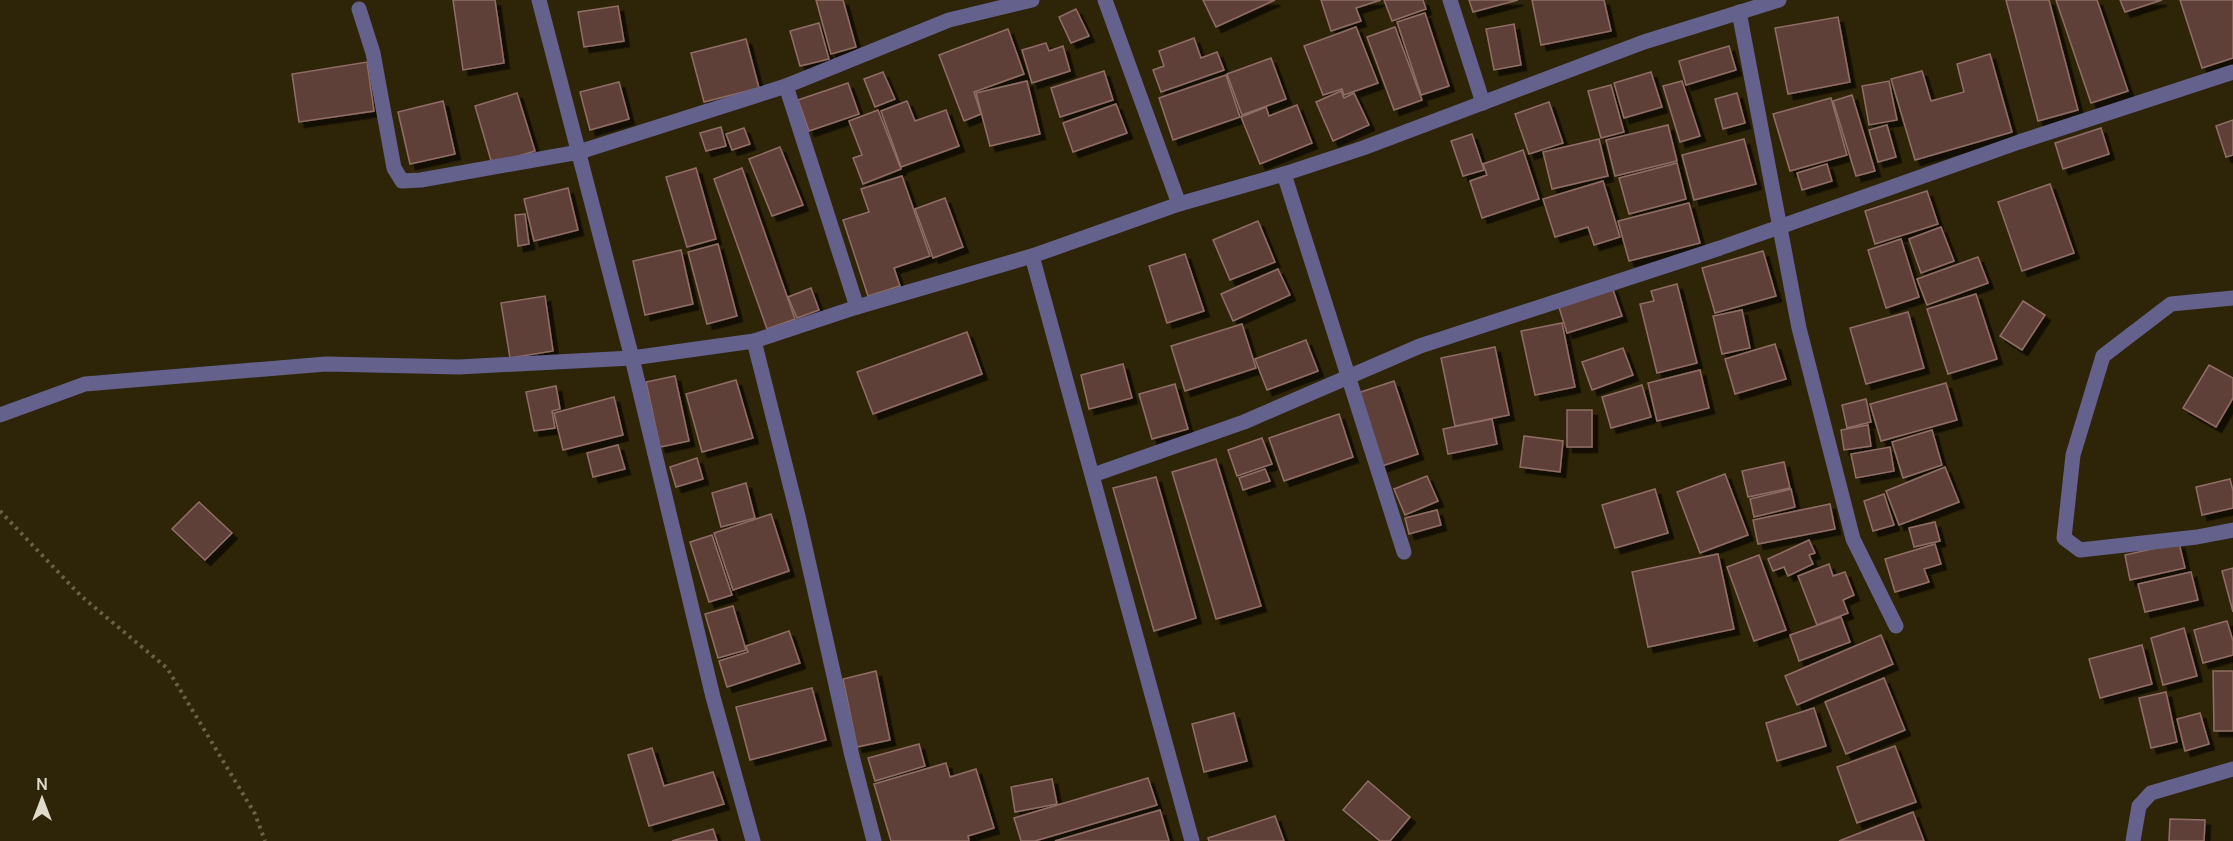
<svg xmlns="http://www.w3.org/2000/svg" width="2233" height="841" viewBox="0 0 2233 841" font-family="Manrope,sans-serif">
	<defs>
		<filter id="shadow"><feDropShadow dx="5.5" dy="5.5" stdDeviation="0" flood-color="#0009"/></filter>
	</defs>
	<rect width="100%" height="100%" fill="#2e2408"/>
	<!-- building -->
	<g fill="#5f4039" stroke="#906e66" stroke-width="1.5" filter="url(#shadow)">
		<polygon points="453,0 495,0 504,63 463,70"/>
		<polygon points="816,0 843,0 856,47 831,54"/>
		<polygon points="1203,0 1275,0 1216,27"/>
		<polygon points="1321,0 1381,0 1356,8 1361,21 1331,31"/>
		<polygon points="1384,0 1423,0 1426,9 1392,21"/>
		<polygon points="1469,0 1518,0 1473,12"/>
		<polygon points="1532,0 1604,0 1611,31 1541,45"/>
		<polygon points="2006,0 2049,0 2078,110 2038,121"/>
		<polygon points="2056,0 2097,0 2128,91 2091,103"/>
		<polygon points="2120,0 2162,0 2125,12"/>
		<polygon points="2180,0 2233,0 2233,58 2202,68"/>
		<polygon points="618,6 624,41 584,47 578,12"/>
		<polygon points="1076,9 1089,36 1071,43 1059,17"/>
		<polygon points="1425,13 1449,86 1421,95 1397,22"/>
		<polygon points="1838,17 1850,82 1788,94 1775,28"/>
		<polygon points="819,23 829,59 800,66 790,31"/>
		<polygon points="1514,24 1521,65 1494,70 1486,29"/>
		<polygon points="1356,27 1378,83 1344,95 1342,89 1323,95 1304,46"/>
		<polygon points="1395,27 1422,100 1394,110 1367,37"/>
		<polygon points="1008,29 1024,74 974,92 981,114 964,121 939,55"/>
		<polygon points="1194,38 1201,58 1217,52 1224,70 1161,92 1153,70 1164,66 1159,51"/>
		<polygon points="746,39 759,88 704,102 691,53"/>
		<polygon points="1046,43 1049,51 1063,46 1070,71 1032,83 1022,50"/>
		<polygon points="1729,46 1736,70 1686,85 1679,61"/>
		<polygon points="1990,54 2012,132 1915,160 1891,79 1922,71 1931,101 1964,92 1957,64"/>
		<polygon points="1271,58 1286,99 1242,115 1227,74"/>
		<polygon points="367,62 374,111 299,122 292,74"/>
		<polygon points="1104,71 1113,100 1060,117 1051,88"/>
		<polygon points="883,72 895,99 875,107 864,79"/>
		<polygon points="1651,72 1662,107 1624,118 1614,83"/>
		<polygon points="1226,75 1240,117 1173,140 1159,98"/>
		<polygon points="1027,81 1040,134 990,146 976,93"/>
		<polygon points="1682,81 1700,136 1680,142 1663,86"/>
		<polygon points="1889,81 1897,120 1869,125 1862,86"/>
		<polygon points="619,82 629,119 590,130 580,92"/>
		<polygon points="848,83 859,114 809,131 798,100"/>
		<polygon points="1611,85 1624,132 1601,138 1588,91"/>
		<polygon points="1341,91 1344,98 1354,93 1369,125 1333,141 1316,102"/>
		<polygon points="517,93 535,151 492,164 475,106"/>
		<polygon points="1737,93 1745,123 1723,129 1715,99"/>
		<polygon points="1852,95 1875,171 1856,176 1833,101"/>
		<polygon points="1831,98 1847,155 1790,171 1773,114"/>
		<polygon points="443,101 455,154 410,164 398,112"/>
		<polygon points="907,101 915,121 946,110 959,146 901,167 881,111"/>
		<polygon points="1549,102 1563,143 1529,154 1515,114"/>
		<polygon points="1116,104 1127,133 1073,152 1063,123"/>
		<polygon points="1297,105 1312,143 1260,164 1241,117 1266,107 1269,116"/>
		<polygon points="878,110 901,169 863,184 853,158 862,155 849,121"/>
		<polygon points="2233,120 2233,155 2226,157 2216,126"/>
		<polygon points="1668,125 1677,161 1615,176 1606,140"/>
		<polygon points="1887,125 1896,157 1878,162 1869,130"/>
		<polygon points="721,127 726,146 706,151 700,133"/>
		<polygon points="744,128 750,144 732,150 726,134"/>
		<polygon points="2101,128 2109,154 2063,169 2055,143"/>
		<polygon points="1472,134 1484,170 1463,176 1451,141"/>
		<polygon points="1599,139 1608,176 1552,189 1543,152"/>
		<polygon points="1744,139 1756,184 1694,200 1682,155"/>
		<polygon points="780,147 803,205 772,216 749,159"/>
		<polygon points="1523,150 1539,199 1482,218 1470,181 1487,175 1483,164"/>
		<polygon points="1677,163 1686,199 1629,214 1619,178"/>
		<polygon points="1827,164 1832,181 1802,190 1797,173"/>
		<polygon points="696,168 716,239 687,247 666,177"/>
		<polygon points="742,168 795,319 767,329 714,179"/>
		<polygon points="902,176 930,256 894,268 900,286 868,296 843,220 869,212 861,189"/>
		<polygon points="1603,181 1620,237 1594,245 1588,227 1555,237 1543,199"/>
		<polygon points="2050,184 2074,253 2022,271 1998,202"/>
		<polygon points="568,188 578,230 534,241 524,199"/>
		<polygon points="1927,191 1938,224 1875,244 1865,211"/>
		<polygon points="945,198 963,247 933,258 915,209"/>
		<polygon points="1689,203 1700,243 1629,261 1618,221"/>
		<polygon points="525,214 529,244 518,246 515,215"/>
		<polygon points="1258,221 1275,262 1230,280 1213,240"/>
		<polygon points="1941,227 1954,261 1921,273 1909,239"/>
		<polygon points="1901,239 1919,297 1886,308 1868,250"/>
		<polygon points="718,244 737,316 707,324 688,252"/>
		<polygon points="681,250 693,304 645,315 633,261"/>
		<polygon points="1763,251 1776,296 1715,313 1702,268"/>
		<polygon points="1185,254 1204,311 1167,323 1149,266"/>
		<polygon points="1978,257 1988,283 1927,305 1917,279"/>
		<polygon points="1278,269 1290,295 1233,321 1221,294"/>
		<polygon points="1677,284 1697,363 1657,373 1640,304 1654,301 1651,291"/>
		<polygon points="1612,287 1622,316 1567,333 1558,304"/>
		<polygon points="811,288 819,310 797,318 788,297"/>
		<polygon points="1976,294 1997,359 1948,374 1927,309"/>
		<polygon points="545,296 553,351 510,358 501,303"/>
		<polygon points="2023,301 2045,315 2022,350 2000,336"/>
		<polygon points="1742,310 1750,348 1722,354 1713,316"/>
		<polygon points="1908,312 1924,368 1866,384 1850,328"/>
		<polygon points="1562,323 1575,387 1535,395 1521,331"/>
		<polygon points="1242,324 1256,368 1185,391 1171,346"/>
		<polygon points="967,332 982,374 873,414 857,372"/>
		<polygon points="1306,340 1318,371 1267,390 1255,359"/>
		<polygon points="1775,344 1786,379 1735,394 1725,359"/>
		<polygon points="1495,347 1509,415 1455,426 1441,358"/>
		<polygon points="1623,348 1633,375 1592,390 1582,362"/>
		<polygon points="1123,364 1132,398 1089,409 1081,375"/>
		<polygon points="2209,365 2233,378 2233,398 2216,427 2183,408"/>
		<polygon points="1700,370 1709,408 1657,421 1648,383"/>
		<polygon points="675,376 689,441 660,447 646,382"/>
		<polygon points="736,380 753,438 702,452 686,394"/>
		<polygon points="1394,381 1418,454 1382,466 1358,393"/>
		<polygon points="1946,383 1957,420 1881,441 1870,404"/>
		<polygon points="1175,384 1188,429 1152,439 1139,394"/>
		<polygon points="1642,385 1651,417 1611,428 1602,397"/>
		<polygon points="556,386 560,409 552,411 555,428 534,431 526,392"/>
		<polygon points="614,397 623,435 563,450 554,413"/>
		<polygon points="1866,399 1871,422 1847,428 1842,405"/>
		<rect x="1567" y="410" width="25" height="37"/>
		<polygon points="1339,414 1353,457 1284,481 1269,438"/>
		<polygon points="1492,419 1497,444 1448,454 1443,429"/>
		<polygon points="1868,425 1871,446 1844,450 1841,430"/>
		<polygon points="1932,430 1942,465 1903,478 1892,442"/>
		<polygon points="1524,436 1563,441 1560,472 1520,467"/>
		<polygon points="1262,438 1272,464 1237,476 1228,450"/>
		<polygon points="618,445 625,469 593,477 587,453"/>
		<polygon points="1890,447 1894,471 1856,478 1851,454"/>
		<polygon points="697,458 703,479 676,487 670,467"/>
		<polygon points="1216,459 1261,606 1216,619 1172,472"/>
		<polygon points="1784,462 1790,488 1748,497 1742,471"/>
		<polygon points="1945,467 1959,502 1899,525 1886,491"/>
		<polygon points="1265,469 1270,481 1243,490 1239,478"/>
		<polygon points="1725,474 1748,535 1700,553 1677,492"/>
		<polygon points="1427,476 1438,501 1405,515 1394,489"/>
		<polygon points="1156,477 1196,618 1154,631 1113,488"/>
		<polygon points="2230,479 2233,491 2233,508 2202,515 2196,487"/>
		<polygon points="746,483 755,518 721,527 712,493"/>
		<polygon points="1655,489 1668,533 1615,548 1602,505"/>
		<polygon points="1791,489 1795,507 1754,517 1750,499"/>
		<polygon points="1884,494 1894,525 1873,531 1864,501"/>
		<polygon points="199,502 232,533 205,560 172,529"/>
		<polygon points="1830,504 1835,529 1758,544 1753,520"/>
		<polygon points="1437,510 1441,525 1409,534 1405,518"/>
		<polygon points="771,514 789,571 733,590 714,533"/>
		<polygon points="1935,522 1940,541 1914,547 1909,528"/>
		<polygon points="712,535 732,595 709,602 690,542"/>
		<polygon points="1809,540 1815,553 1809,555 1813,564 1788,576 1784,567 1773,571 1768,559"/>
		<polygon points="2179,543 2185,568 2130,580 2125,555"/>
		<polygon points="1935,544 1941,564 1924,569 1929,582 1895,592 1885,559"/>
		<polygon points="1718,554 1734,629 1648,647 1632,572"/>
		<polygon points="1759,555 1786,630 1754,641 1727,567"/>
		<polygon points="1829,564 1833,576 1845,572 1854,595 1843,600 1848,613 1817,625 1798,576"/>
		<polygon points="2233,568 2233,612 2222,571"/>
		<polygon points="2191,572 2198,600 2145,612 2138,584"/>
		<polygon points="733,606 746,650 718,658 705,614"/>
		<polygon points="1841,617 1850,642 1799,661 1790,635"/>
		<polygon points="2227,621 2233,641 2233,655 2203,663 2194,630"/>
		<polygon points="2184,628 2197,676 2163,685 2151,638"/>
		<polygon points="789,631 800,663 727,687 719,661 748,652 746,646"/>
		<polygon points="1881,635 1893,664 1797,705 1785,676"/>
		<polygon points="2142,645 2152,684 2100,698 2089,659"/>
		<polygon points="876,671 890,740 857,747 843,679"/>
		<polygon points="2213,671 2233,671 2233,731 2214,731"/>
		<polygon points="1884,678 1905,730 1846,754 1825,702"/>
		<polygon points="812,688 826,740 750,760 736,707"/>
		<polygon points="2166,692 2177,742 2151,748 2139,698"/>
		<polygon points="1814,708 1826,746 1777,761 1766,723"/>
		<polygon points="1234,713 1247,761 1204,772 1192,724"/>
		<polygon points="2200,713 2209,744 2185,751 2177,719"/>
		<polygon points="919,744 925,766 875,781 868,758"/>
		<polygon points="1895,746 1916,802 1857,823 1837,767"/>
		<polygon points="652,748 664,786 713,772 724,804 649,826 628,755"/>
		<polygon points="946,763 950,777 976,769 994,828 968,836 969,841 891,841 874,784"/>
		<polygon points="1148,778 1157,805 1035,841 1021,841 1014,818"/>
		<polygon points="1052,779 1057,804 1015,812 1011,787"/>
		<polygon points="1368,781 1410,817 1390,841 1380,841 1343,810"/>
		<polygon points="1160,810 1169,841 1055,841"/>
		<polygon points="1913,812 1924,841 1839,841"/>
		<polygon points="1275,816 1284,841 1209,841 1208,838"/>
		<polygon points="2170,819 2205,820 2204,841 2169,841"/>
		<polygon points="713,829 717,841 672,841"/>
	</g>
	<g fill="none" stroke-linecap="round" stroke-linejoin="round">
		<!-- path -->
		<polyline stroke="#686048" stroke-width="4" stroke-dasharray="3 4.5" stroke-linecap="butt" points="0,511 81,596 167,668 255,814 265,841"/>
		<!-- minor -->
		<g stroke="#64618d" stroke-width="15">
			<polyline points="539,0 632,358 713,697 753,841"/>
			<polyline points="1105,0 1179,204"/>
			<polyline points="1450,0 1483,103"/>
			<polyline points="359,9 373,53 394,168 402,181 421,180 579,152 786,86 949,20 1032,0"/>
			<polyline points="1739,12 1799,328 1853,539 1896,626"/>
			<polyline points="786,86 857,307"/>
			<polyline points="1284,174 1404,552"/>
			<polyline points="1032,256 1192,841"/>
			<polyline points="2233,298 2171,304 2103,356 2073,455 2064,538 2080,550 2197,537 2233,530"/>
			<polyline points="754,341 798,516 852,756 874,841"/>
			<polyline points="0,415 85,384 326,364 459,367 632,358 754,341 857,307 1032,256 1179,204 1284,174 1363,148 1644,42 1779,0"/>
			<polyline points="1093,475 1244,422 1420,346 1720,248 2019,142 2233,72"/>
			<polyline points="2133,841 2139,806 2151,793 2233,769"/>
		</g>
	</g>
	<!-- north arrow -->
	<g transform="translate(42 799)" stroke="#2e2408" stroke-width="4.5" paint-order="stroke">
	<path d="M0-4.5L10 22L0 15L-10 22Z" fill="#e0daca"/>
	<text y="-9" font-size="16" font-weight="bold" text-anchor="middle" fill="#e0daca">N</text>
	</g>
</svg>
